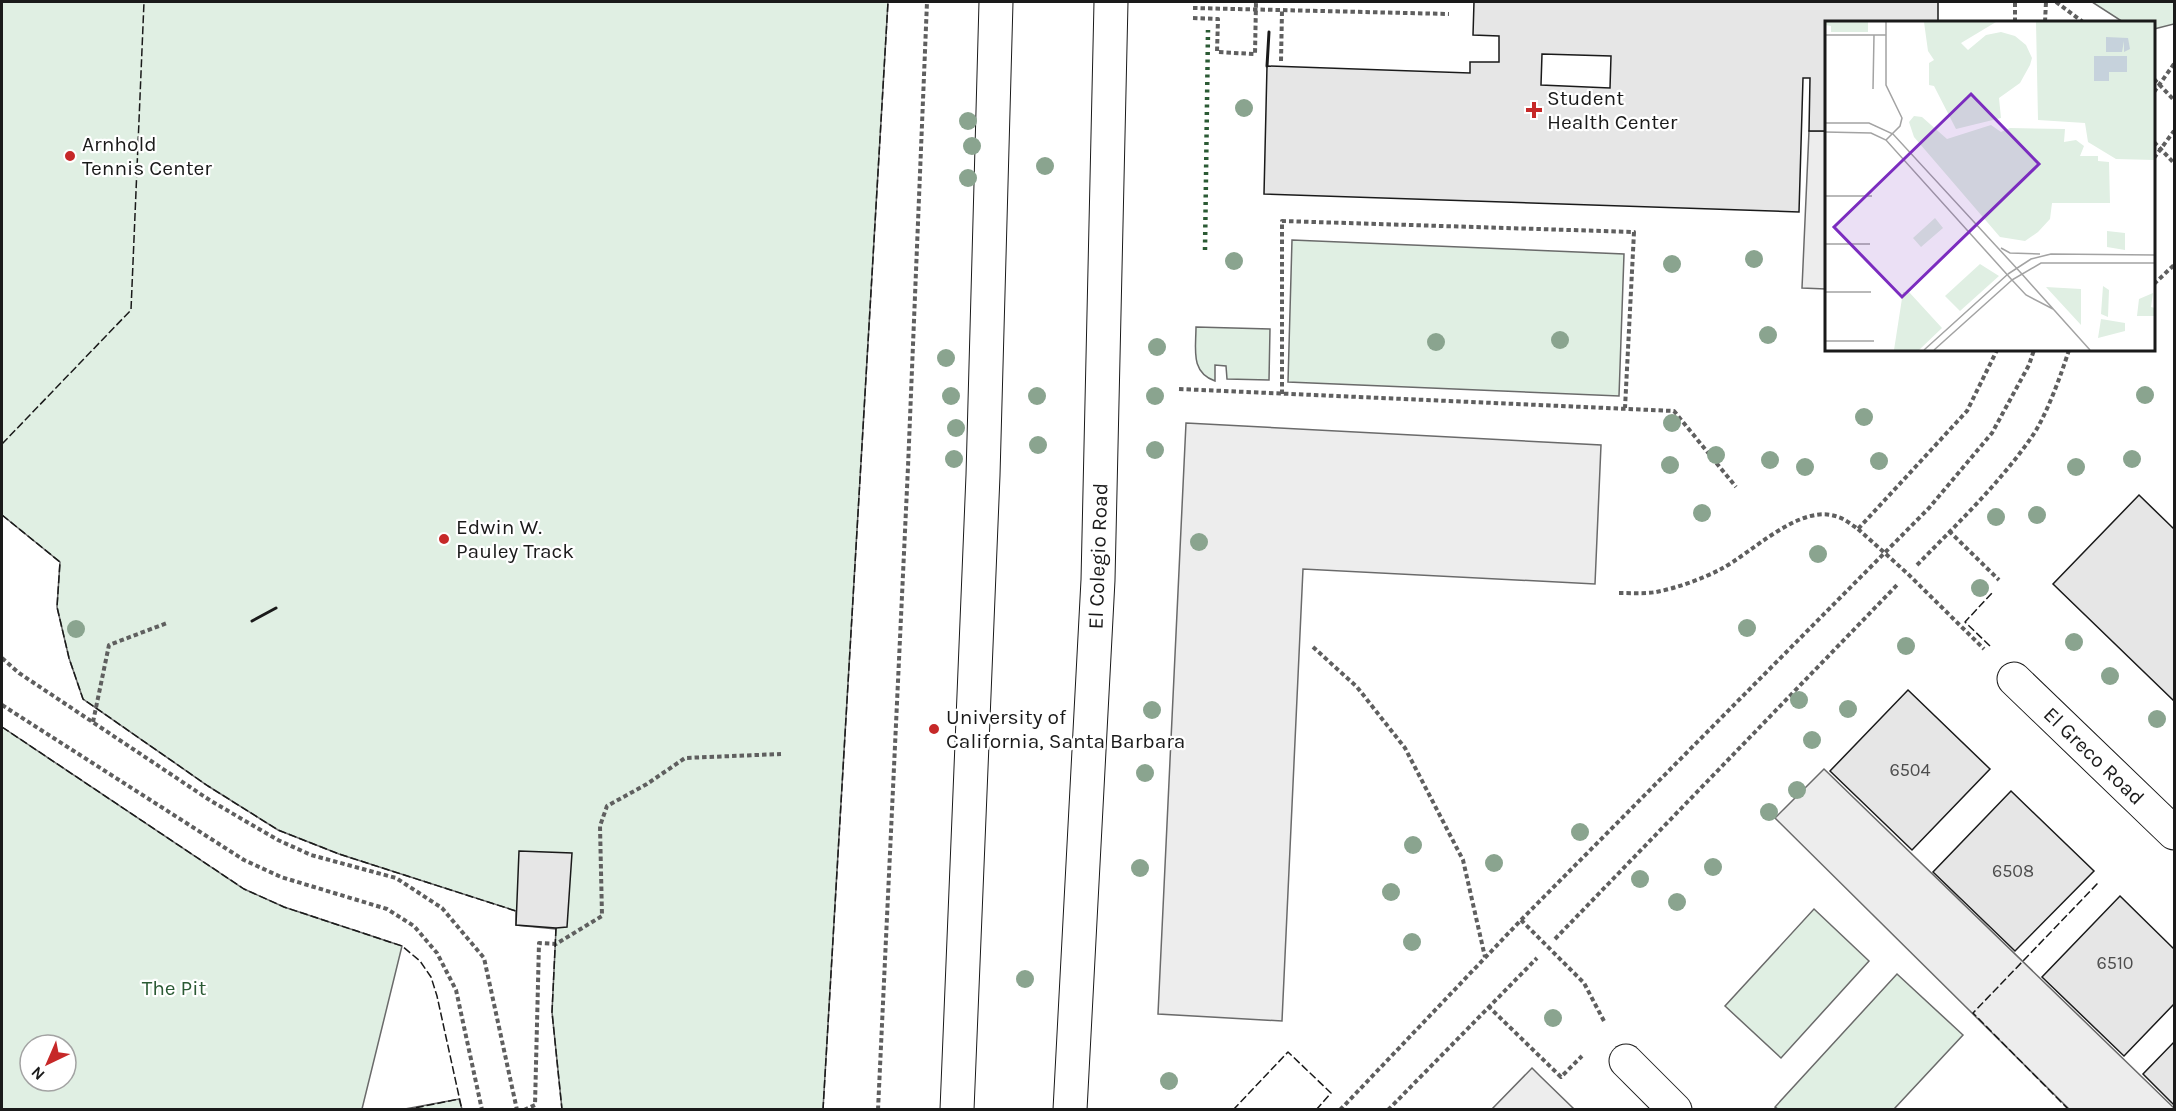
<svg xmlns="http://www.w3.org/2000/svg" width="2176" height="1111" viewBox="0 0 2176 1111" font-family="Karla,sans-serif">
	<rect width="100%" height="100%" fill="#fff"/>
	<!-- green -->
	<g fill="#e0efe3" stroke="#6a6a6a" stroke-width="1.5" fill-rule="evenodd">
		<polygon points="2,2 888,2 823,1109 562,1109 552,1012 556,929 516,925 516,911 339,854 278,830 208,786 83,699 69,658 57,607 60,562 2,515"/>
		<polygon points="2092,2 2174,2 2174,24 2154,29 2154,22 2123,22"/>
		<polygon points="1292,240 1624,254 1619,396 1288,382"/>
		<path d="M1196,327l74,2 -1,51 -42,-1 -1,-13 -11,-1v16c-25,-9 -19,-32 -19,-54z"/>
		<path d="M2,727l242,162 40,18 118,39 -40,163h-360zM30,1045h36v36h-36z"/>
		<polygon points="1814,909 1869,961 1781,1058 1725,1006"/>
		<polygon points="1897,974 1963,1035 1894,1109 1778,1109 1775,1107"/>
		<polygon points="459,1099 462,1109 405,1109"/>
	</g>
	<!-- parking -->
	<g fill="#ededed" stroke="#6a6a6a" stroke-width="1.5">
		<polygon points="1809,131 1826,131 1826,289 1802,288"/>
		<polygon points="1186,423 1601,445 1595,584 1303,569 1282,1021 1158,1014"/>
		<polygon points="1824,769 2174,1108 2174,1109 2069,1109 1775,818"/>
		<polygon points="1532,1068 1540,1076 1574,1109 1492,1109"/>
	</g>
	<!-- building -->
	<g fill="#e6e6e6" stroke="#1a1a1a" stroke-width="1.5" fill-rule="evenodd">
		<path d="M1474,2h464v20h-112v109h-17l1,-53h-7l-4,134 -535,-18 3,-128 203,7v-11h29v-26l-26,-1zM1542,54l69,2 -1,32 -69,-3z"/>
		<polygon points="2139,495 2174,529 2174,701 2053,584"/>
		<polygon points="1908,690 1990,769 1912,850 1830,771"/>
		<polygon points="2011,791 2094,871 2015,951 1933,872"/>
		<polygon points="519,851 572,853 567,927 556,928 516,925"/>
		<polygon points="2120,896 2174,949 2174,1004 2124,1056 2042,977"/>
		<polygon points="2174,1042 2174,1105 2143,1074"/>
	</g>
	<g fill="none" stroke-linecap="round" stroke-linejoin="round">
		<defs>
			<g id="minor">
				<polyline points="2014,679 2174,833"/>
				<polyline points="1626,1061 1675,1110"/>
			</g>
			<g id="secondary">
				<polyline points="957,1110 983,475 996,2"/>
				<polyline points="1070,1110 1098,580 1111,2"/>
			</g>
		</defs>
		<!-- minor casing -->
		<use href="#minor" stroke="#1a1a1a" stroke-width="35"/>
		<!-- secondary casing -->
		<use href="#secondary" stroke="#1a1a1a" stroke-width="35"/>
		<!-- path -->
		<g stroke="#5f5f5f" stroke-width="4" stroke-dasharray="4.5 3" stroke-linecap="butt">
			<polyline points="2056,2 2083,22"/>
			<polyline points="1193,8 1449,14"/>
			<polyline points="1193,18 1218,19 1217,52 1255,54 1256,2"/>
			<polyline points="2015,22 2015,2"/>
			<polyline points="2045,22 2046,2"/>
			<polyline points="1281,61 1282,11"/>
			<polyline points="2154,79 2174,100"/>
			<polyline points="2154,92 2174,64"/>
			<polyline points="2154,142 2174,163"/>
			<polyline points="2154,158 2174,131"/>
			<polyline points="2154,284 2174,265"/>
			<polyline points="1179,389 1674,411 1736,487"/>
			<polyline points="1282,394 1282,221 1634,232 1625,408"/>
			<polyline points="1858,529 1908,574 1984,649"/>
			<polyline points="1949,531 1999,580"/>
			<path d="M1917,565c39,-40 81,-80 114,-127 15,-21 30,-63 38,-88"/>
			<path d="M1619,593c12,0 25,1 37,-1 21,-4 46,-13 65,-23 31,-16 80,-67 117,-52 7,2 14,8 20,12l109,-118 30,-61"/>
			<polyline points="1313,647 1357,687 1405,748 1463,860 1485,957"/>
			<polyline points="2,658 19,673 211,801 278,840 311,855 396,878 442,908 484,958 517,1110"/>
			<polyline points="2,705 244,860 281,877 387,909 414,926 437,953 456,990 482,1110"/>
			<polyline points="93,722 109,645 167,623"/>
			<polyline points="1521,920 1584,983 1605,1023"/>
			<polyline points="1555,939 1897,585"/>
			<polyline points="1488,1006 1561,1077 1582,1056"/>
			<polyline points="524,1110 535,1105 539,943 556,944 602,916 600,826 607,806 647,784 685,758 781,754"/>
			<polyline points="878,1110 908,467 927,2"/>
			<polyline points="1340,1110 1521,920 1929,508 1992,433 2029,365 2034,350"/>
			<polyline points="1388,1110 1537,958"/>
		</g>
		<!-- minor -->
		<use href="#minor" stroke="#fff" stroke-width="33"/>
		<!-- secondary -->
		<use href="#secondary" stroke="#fff" stroke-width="33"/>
		<!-- hedge -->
		<polyline stroke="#2b5a34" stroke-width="4.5" stroke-dasharray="3 4.5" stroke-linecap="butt" points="1205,250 1208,30"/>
		<!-- fence -->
		<g stroke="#1a1a1a" stroke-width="1.5" stroke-dasharray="8 3" stroke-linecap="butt">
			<polyline points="2,444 131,310 144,2"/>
			<polyline points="2,515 60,562 57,607 69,658 83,699 208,786 278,830 339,854 516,911"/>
			<polyline points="1990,646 1965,622 1992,593"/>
			<polyline points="2,727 244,889 284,907 402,946 420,961 431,977 437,996 462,1110"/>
			<polyline points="556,928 552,1012 562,1110"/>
			<polyline points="405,1110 459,1099"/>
			<polyline points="823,1110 888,2"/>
			<polyline points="1233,1110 1288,1052 1331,1093 1316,1110"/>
			<polyline points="2069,1110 1973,1013 2098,883"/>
		</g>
		<!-- wall -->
		<g stroke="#1a1a1a" stroke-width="3">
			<polyline points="1267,66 1269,32"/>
			<polyline points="252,621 276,608"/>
		</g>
	</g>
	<!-- trees -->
	<g fill="#8aa48f">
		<circle cx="1244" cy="108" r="9"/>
		<circle cx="968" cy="121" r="9"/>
		<circle cx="972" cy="146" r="9"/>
		<circle cx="1045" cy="166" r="9"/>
		<circle cx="968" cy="178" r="9"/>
		<circle cx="1754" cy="259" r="9"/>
		<circle cx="1234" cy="261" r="9"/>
		<circle cx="1672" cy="264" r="9"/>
		<circle cx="1768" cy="335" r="9"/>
		<circle cx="1560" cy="340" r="9"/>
		<circle cx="1436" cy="342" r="9"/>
		<circle cx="1157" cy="347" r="9"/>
		<circle cx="946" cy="358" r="9"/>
		<circle cx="2145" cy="395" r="9"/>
		<circle cx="951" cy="396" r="9"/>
		<circle cx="1037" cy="396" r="9"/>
		<circle cx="1155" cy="396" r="9"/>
		<circle cx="1864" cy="417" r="9"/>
		<circle cx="1672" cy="423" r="9"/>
		<circle cx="956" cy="428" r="9"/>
		<circle cx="1038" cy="445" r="9"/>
		<circle cx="1155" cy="450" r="9"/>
		<circle cx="1716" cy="455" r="9"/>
		<circle cx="954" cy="459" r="9"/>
		<circle cx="2132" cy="459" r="9"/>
		<circle cx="1770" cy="460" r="9"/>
		<circle cx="1879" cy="461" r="9"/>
		<circle cx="1670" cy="465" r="9"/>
		<circle cx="1805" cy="467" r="9"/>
		<circle cx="2076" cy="467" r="9"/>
		<circle cx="1702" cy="513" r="9"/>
		<circle cx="2037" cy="515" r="9"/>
		<circle cx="1996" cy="517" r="9"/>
		<circle cx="1199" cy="542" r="9"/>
		<circle cx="1818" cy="554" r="9"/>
		<circle cx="1980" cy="588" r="9"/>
		<circle cx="1747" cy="628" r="9"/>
		<circle cx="76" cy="629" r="9"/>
		<circle cx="2074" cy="642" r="9"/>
		<circle cx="1906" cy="646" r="9"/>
		<circle cx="2110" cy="676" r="9"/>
		<circle cx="1799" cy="700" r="9"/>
		<circle cx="1848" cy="709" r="9"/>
		<circle cx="1152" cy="710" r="9"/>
		<circle cx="2157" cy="719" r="9"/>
		<circle cx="1812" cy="740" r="9"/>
		<circle cx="1145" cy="773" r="9"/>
		<circle cx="1797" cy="790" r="9"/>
		<circle cx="1769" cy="812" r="9"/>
		<circle cx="1580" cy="832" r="9"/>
		<circle cx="1413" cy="845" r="9"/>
		<circle cx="1494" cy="863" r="9"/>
		<circle cx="1713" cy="867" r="9"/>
		<circle cx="1140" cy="868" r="9"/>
		<circle cx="1640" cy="879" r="9"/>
		<circle cx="1391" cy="892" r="9"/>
		<circle cx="1677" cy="902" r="9"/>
		<circle cx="1412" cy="942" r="9"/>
		<circle cx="1025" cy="979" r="9"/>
		<circle cx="1553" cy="1018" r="9"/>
		<circle cx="1169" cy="1081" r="9"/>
	</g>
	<!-- markers -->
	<g fill="#c62828" stroke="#fff" stroke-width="2">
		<path d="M1531 101h6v6h6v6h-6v6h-6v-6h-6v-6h6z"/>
		<circle cx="70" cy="156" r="6"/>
		<circle cx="444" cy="539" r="6"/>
		<circle cx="934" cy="729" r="6"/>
	</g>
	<g text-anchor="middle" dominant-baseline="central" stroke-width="4.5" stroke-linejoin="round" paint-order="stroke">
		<!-- number labels -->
		<g font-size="18" fill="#4d4d4d">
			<text x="1910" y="770">6504</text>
			<text x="2013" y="871">6508</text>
			<text x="2115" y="963">6510</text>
		</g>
		<!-- poi labels -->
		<g font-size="21" fill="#1a1a1a" stroke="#fff" text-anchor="start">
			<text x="1547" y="98">Student<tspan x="1547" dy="24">Health Center</tspan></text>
			<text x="82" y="144">Arnhold<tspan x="82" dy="24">Tennis Center</tspan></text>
			<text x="456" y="527">Edwin W.<tspan x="456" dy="24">Pauley Track</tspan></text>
			<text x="946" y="717">University of<tspan x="946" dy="24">California, Santa Barbara</tspan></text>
		</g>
		<!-- street labels -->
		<g font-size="21" fill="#1a1a1a" stroke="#fff">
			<text transform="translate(1098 556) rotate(-88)">El Colegio Road</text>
			<text transform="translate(2094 756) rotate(44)">El Greco Road</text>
		</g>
		<!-- park labels -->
		<g font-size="21" fill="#2b5a34" stroke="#fff">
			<text x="174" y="988">The Pit</text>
		</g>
	</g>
	<!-- overview -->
	<g transform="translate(1825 21)">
		<rect width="330" height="330" fill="#fff"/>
		<path d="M0,1h43v10h-37v-6l-6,-1zM99,1h72l-35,21 7,7 18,-15 15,-3 14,4 11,9 6,13 -2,7 -10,18 -21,15 2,20 -45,11 -22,-43 -5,-1v-22l5,-3 -6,-9zM211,1h119v138l-39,-1 -28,-17 -3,-19 -47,-3zM89,95l8,1 25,22 44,-14 10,7 9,-4 55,1 -1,13 12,-2 8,6 -4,10h18v5l11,1 1,41h-58l-2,16 -12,13 -13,9 -25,-4 -86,-100 -5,-15zM110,197l8,10 -22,19 -8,-9zM282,210l18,2v17l-18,-3zM155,243l19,12 -39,35 -15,-15zM278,265l6,4 -1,27 -7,-3zM221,266l35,2v36zM78,271h6l33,36 -23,22h-25zM328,272l-2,14 4,1v8h-18l2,-17zM276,298l24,4v8l-27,7z" fill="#e0efe3"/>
		<path d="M281,16l22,1 2,11 -6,3v-11l-2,11h-16zM269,35h33v16h-18v9h-15z" fill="#c6d2dc"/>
		<path fill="none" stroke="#a3a3a3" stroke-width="1.5" d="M61,1v63l16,33 -2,8 -14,14M0,14h61M48,68l1,-54M0,102h44l24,11 128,139M0,111l46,1 15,7 126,140 29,-17h114M0,175h47M0,223h45M176,227l9,5 30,1M196,252l69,77M183,253l23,-15 20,-5 104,1M0,271h46M0,320h49M99,329l84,-76M109,329l78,-70 14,15 27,14"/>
		<path fill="#7b2cbf" fill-opacity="0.15" stroke="#7b2cbf" stroke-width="3" d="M146,73l68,70 -137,133 -68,-70z"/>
		<rect width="330" height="330" fill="none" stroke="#1a1a1a" stroke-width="3"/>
	</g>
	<!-- border -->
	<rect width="2176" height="1111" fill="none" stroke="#1a1a1a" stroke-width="6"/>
	<!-- north arrow -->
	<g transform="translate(48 1063) rotate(224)"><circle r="28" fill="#ffffff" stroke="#a3a3a3" stroke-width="1.5"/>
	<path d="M0-4.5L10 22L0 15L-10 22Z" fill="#c62828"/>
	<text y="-9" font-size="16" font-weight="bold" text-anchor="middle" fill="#1a1a1a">N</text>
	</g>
</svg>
